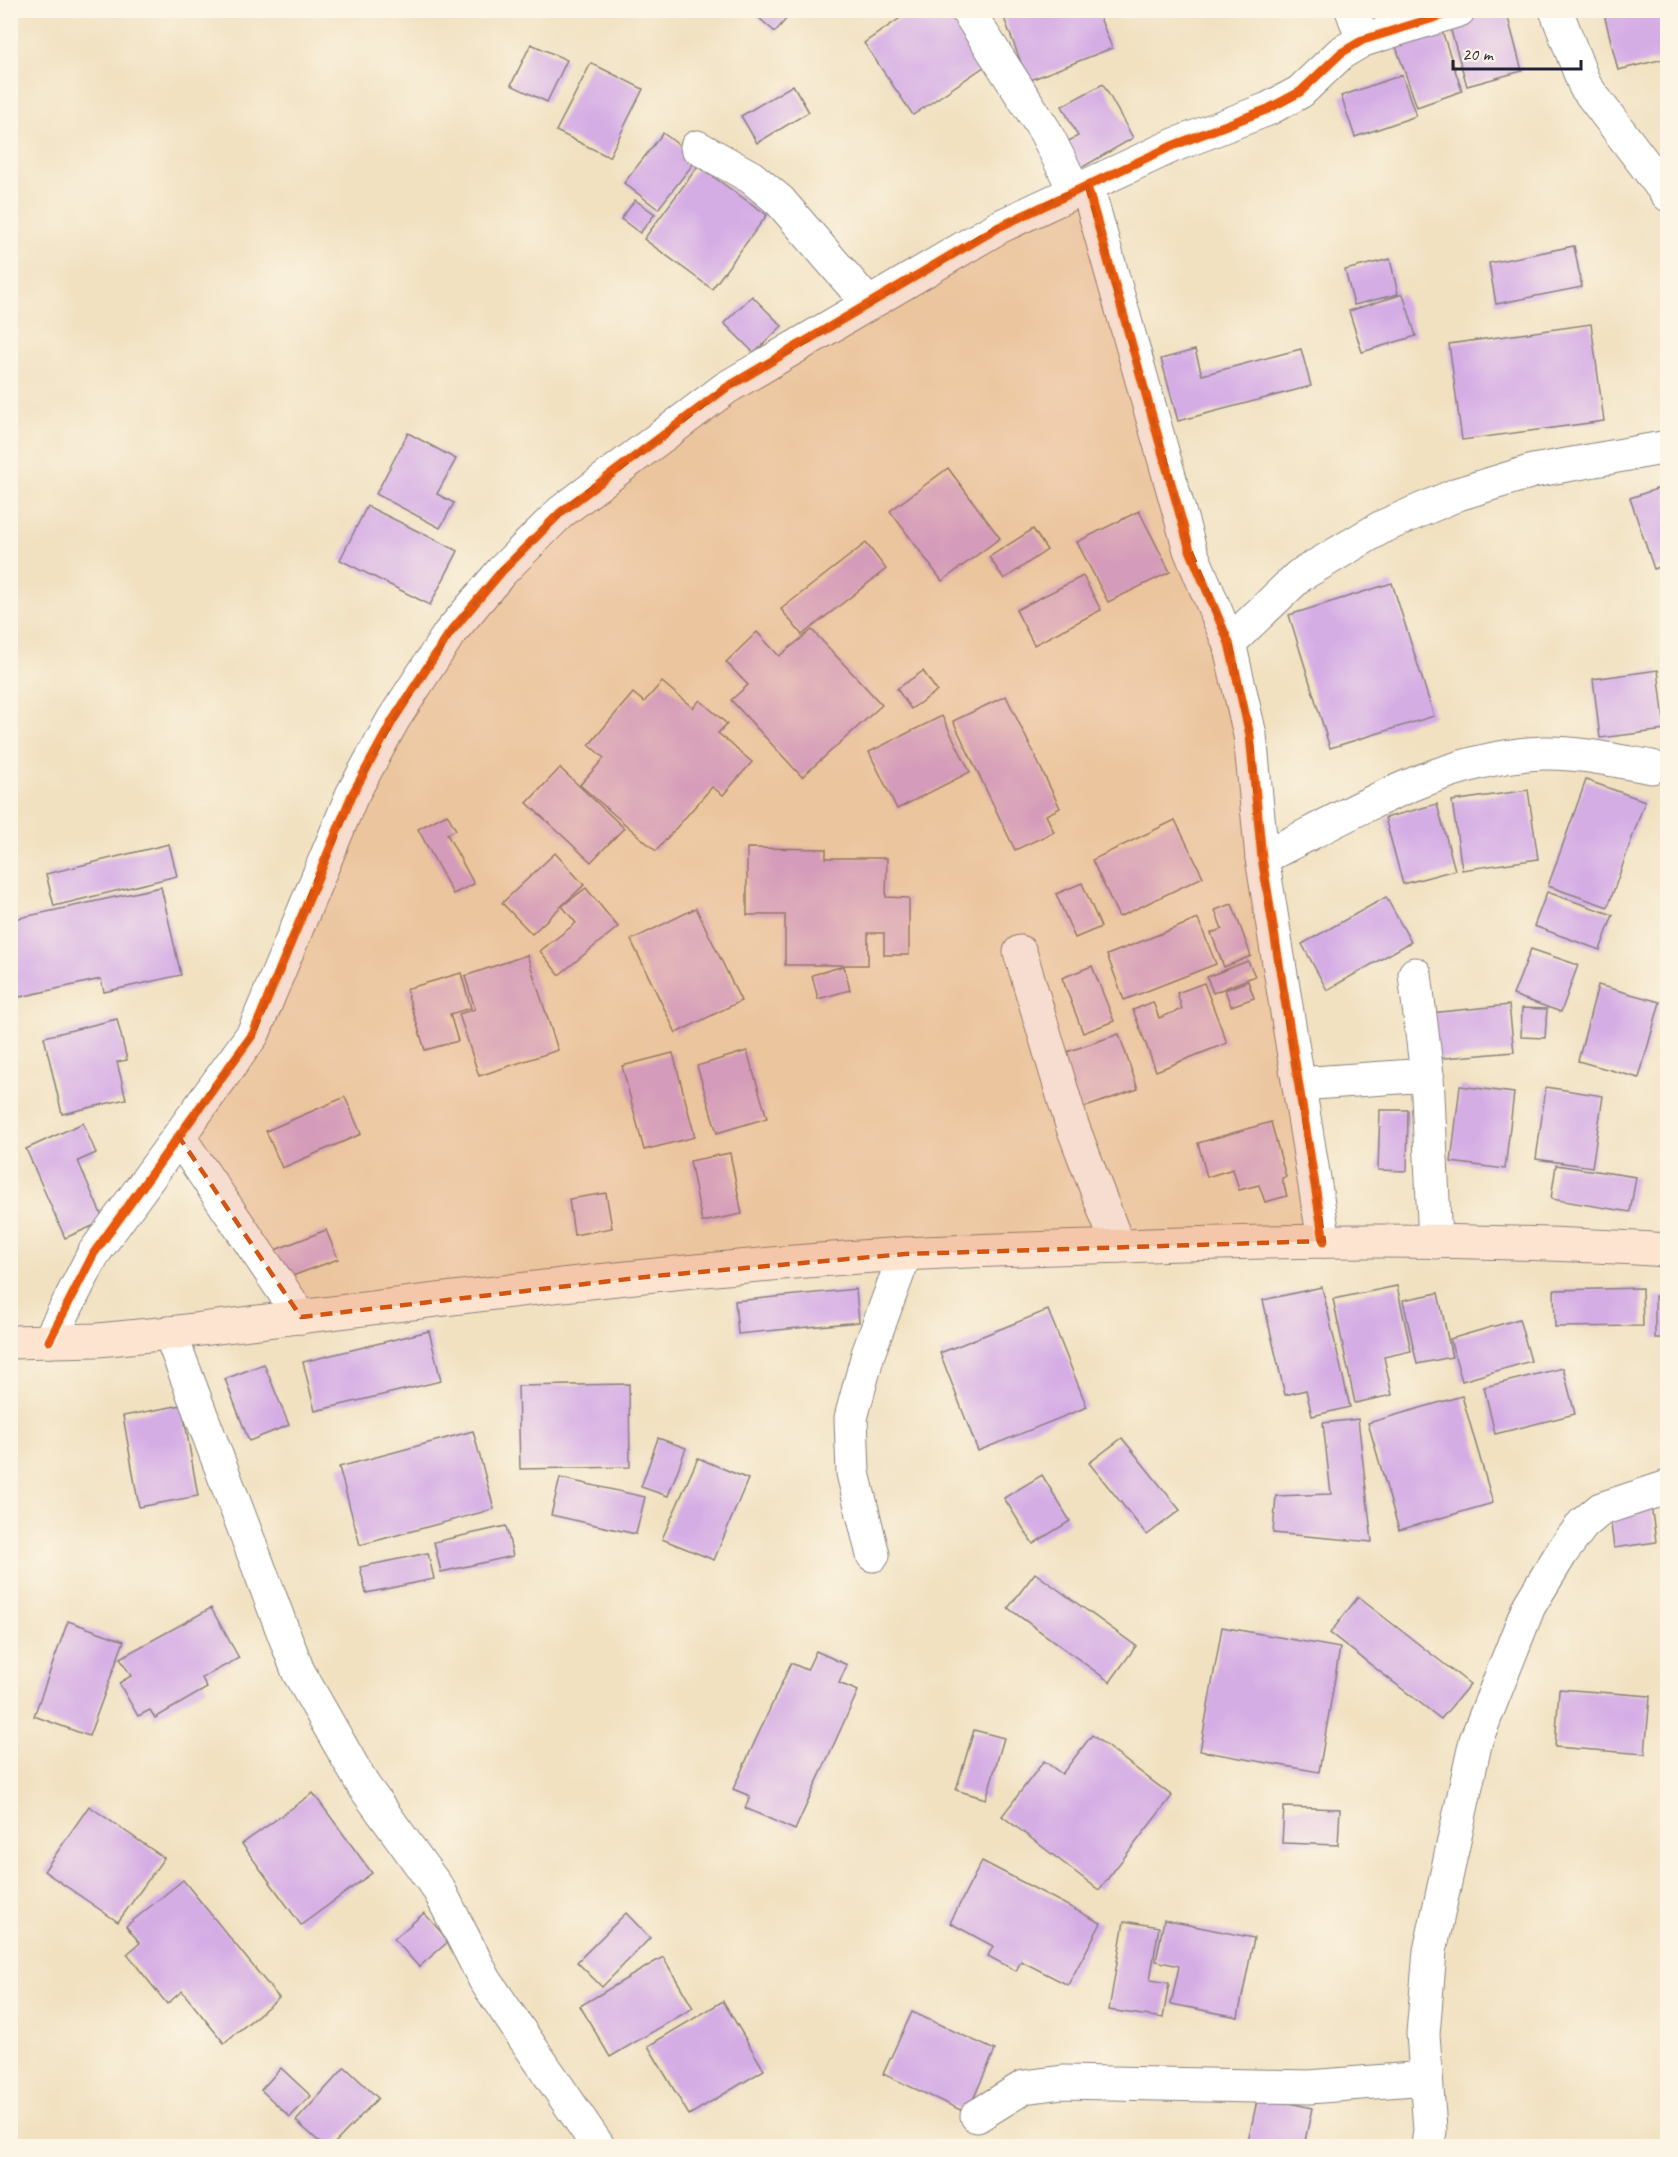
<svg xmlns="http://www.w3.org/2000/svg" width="1678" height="2157" viewBox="0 0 1678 2157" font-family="Caveat,sans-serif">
	<rect width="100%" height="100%" fill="#fcf5e5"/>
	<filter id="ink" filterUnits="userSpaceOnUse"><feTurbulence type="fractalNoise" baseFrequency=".0167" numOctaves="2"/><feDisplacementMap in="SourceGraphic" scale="12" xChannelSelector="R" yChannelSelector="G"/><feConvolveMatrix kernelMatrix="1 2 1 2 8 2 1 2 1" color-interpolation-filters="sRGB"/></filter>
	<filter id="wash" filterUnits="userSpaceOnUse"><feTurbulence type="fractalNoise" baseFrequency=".008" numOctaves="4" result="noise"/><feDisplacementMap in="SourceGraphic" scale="24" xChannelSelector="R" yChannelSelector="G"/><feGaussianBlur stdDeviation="1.35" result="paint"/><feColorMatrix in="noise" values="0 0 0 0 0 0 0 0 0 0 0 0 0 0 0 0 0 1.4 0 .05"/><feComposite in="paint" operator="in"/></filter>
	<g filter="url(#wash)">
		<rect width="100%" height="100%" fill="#f1e1c1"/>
		<g id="blocks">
			<!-- building -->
			<g fill="#d5ade5">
				<polygon points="750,10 794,10 775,32"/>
				<polygon points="912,10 950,10 988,64 913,115 864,43"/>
				<polygon points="1001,10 1097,10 1112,48 1028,81"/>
				<polygon points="1499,10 1506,10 1522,71 1467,86 1449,24"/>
				<polygon points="1603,10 1668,10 1668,58 1618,70"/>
				<polygon points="1442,31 1462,91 1417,107 1396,47"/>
				<polygon points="531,44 567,60 547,102 511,85"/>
				<polygon points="591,63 643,89 609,157 556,131"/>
				<polygon points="1402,75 1416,116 1355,137 1341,96"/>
				<polygon points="1103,84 1133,138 1076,171 1061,145 1078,136 1062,106"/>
				<polygon points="793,85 809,112 757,143 741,116"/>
				<polygon points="1668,122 1668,139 1667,139 1662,124"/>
				<polygon points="663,133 697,159 658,209 624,183"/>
				<polygon points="698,166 767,215 712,289 644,239"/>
				<polygon points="635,200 655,214 640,233 621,219"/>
				<polygon points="1574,246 1582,287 1496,304 1489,263"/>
				<polygon points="1390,259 1398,294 1354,305 1345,270"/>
				<polygon points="1403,294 1416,336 1362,352 1349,311"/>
				<polygon points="752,296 782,326 754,353 724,323"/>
				<polygon points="1591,324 1604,421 1462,440 1449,344"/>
				<polygon points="1301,349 1311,386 1178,421 1161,359 1195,350 1202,375"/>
				<polygon points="408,433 456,459 437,494 454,503 440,528 376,494"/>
				<polygon points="948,468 1000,538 942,581 890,511"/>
				<polygon points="1668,485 1668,564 1654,569 1630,498"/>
				<polygon points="367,506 458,551 430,605 340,560"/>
				<polygon points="1139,511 1170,572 1108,602 1077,542"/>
				<polygon points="1033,529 1047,550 1004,579 989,557"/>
				<polygon points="866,543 886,569 802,635 781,609"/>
				<polygon points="1083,576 1101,610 1034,645 1016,610"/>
				<polygon points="1392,583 1434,716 1330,748 1289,615"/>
				<polygon points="812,630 882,705 802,777 731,700 748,685 726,662 757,632 779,656"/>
				<polygon points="1658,670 1665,730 1600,738 1593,679"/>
				<polygon points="923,671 937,691 911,709 897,689"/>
				<polygon points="662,682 693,708 700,700 727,724 718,733 752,762 723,795 712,787 656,851 580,785 604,758 589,745 633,693 644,702"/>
				<polygon points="1006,696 1060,808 1046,815 1054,832 1015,850 953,721"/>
				<polygon points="942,716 970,772 897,809 869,752"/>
				<polygon points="560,768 624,828 591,862 527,803"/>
				<polygon points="1586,780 1645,801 1608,907 1548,886"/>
				<polygon points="1528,790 1538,859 1462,870 1452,801"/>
				<polygon points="1437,804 1455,870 1403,884 1385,818"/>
				<polygon points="447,814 456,830 447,834 474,884 453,894 418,829"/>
				<polygon points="1175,820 1203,877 1119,917 1092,860"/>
				<polygon points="169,844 177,876 54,906 46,874"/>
				<polygon points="747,848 826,849 826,858 887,858 886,897 909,898 909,955 884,955 884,933 868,933 868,965 785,965 785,915 747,915"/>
				<polygon points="555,853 584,885 532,934 502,903"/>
				<polygon points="1082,883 1101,927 1075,938 1056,894"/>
				<polygon points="161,887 181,975 104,992 101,979 11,999 10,920"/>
				<polygon points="586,888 618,927 559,975 540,951 576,923 562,906"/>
				<polygon points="1547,892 1613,915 1600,950 1534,926"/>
				<polygon points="1386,897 1411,942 1327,990 1302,944"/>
				<polygon points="1232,904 1251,956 1224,967 1211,933 1222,929 1215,910"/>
				<polygon points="696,908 741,1001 676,1033 631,940"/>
				<polygon points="1198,919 1216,964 1124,1000 1107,955"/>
				<polygon points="1531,949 1578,965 1561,1012 1513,995"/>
				<polygon points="527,955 558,1050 479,1076 459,1014 475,1009 465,976"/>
				<polygon points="1248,961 1255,976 1213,993 1207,977"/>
				<polygon points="844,966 850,990 818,999 812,975"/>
				<polygon points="1092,966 1114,1021 1083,1033 1062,978"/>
				<polygon points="461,973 471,1008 450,1014 458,1041 425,1050 406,989"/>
				<polygon points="1248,981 1254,998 1231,1006 1225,990"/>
				<polygon points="1204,983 1227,1043 1156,1071 1133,1010 1153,1002 1159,1018 1182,1009 1177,993"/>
				<polygon points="1598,985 1660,1002 1639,1078 1578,1061"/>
				<polygon points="1509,1005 1514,1052 1434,1059 1430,1013"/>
				<polygon points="1522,1008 1547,1009 1545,1038 1521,1037"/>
				<polygon points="117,1019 127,1060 117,1062 126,1099 62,1114 44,1037"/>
				<polygon points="1119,1034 1138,1089 1077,1110 1058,1055"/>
				<polygon points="747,1051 767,1118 717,1133 697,1066"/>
				<polygon points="673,1053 695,1137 644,1150 622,1066"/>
				<polygon points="1460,1086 1514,1093 1505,1169 1451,1162"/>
				<polygon points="1546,1087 1603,1096 1592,1167 1536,1159"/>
				<polygon points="345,1097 361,1134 282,1168 266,1131"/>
				<polygon points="1380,1110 1408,1110 1407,1171 1378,1170"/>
				<polygon points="1271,1122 1286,1177 1282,1178 1287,1196 1265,1202 1259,1185 1239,1190 1233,1169 1207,1177 1198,1143"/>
				<polygon points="83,1123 96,1153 78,1161 104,1221 65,1238 26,1149"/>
				<polygon points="730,1153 742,1214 702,1222 690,1161"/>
				<polygon points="1556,1165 1636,1177 1630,1212 1551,1199"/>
				<polygon points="606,1193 612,1228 574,1235 569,1199"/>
				<polygon points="326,1230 338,1259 287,1278 275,1250"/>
				<polygon points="1397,1286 1411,1351 1384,1357 1392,1395 1355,1403 1333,1299"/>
				<polygon points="1322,1287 1350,1407 1312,1416 1306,1390 1285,1395 1263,1300"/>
				<polygon points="1642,1288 1643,1326 1555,1327 1554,1290"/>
				<polygon points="856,1289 859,1322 738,1334 735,1301"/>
				<polygon points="1438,1293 1452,1357 1417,1364 1403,1300"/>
				<rect x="1655" y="1296" width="13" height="42"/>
				<polygon points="1048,1310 1087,1407 978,1451 940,1353"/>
				<polygon points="1519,1319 1531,1361 1462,1381 1450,1339"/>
				<polygon points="429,1331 441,1381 315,1411 303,1362"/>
				<polygon points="264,1364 289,1425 249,1441 225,1379"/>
				<polygon points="1563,1368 1575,1414 1495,1434 1484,1387"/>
				<polygon points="629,1384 630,1467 520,1469 518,1386"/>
				<polygon points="1462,1396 1493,1503 1399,1530 1368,1423"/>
				<polygon points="182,1405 198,1496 139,1507 123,1416"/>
				<polygon points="1358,1419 1372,1542 1273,1533 1276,1496 1331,1494 1323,1423"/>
				<polygon points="473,1431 494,1509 360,1545 339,1467"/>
				<polygon points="658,1438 686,1448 668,1496 641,1487"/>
				<polygon points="1122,1438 1180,1510 1147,1535 1089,1463"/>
				<polygon points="698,1458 748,1479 714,1560 662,1539"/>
				<polygon points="1042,1475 1070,1521 1033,1544 1004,1498"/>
				<polygon points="560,1478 645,1497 636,1534 551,1515"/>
				<polygon points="1651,1504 1656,1542 1614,1548 1609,1509"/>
				<polygon points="506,1526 513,1556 441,1572 434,1542"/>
				<polygon points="428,1553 434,1579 366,1593 360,1567"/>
				<polygon points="1035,1573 1136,1646 1110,1682 1008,1608"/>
				<polygon points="1358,1597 1470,1684 1441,1719 1330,1633"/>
				<polygon points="211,1608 239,1658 202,1678 207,1688 155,1718 150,1710 138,1716 119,1683 131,1676 120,1658"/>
				<polygon points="68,1621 124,1641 89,1736 34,1716"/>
				<polygon points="1222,1627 1340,1648 1319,1772 1200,1751"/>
				<polygon points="816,1651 847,1665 839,1683 858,1691 795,1830 745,1808 750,1796 733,1789 791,1663 807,1670"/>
				<polygon points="1559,1689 1650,1696 1645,1754 1555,1747"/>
				<polygon points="974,1730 1004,1738 986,1799 956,1790"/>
				<polygon points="1092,1735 1172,1796 1099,1890 1002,1816 1044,1761 1062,1774"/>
				<polygon points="313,1793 372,1873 301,1925 242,1844"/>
				<polygon points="89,1806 164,1858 118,1922 44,1871"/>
				<polygon points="1284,1807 1340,1809 1338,1845 1282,1843"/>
				<polygon points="982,1861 1101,1923 1068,1985 1021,1961 1016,1971 988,1956 993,1946 950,1923"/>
				<polygon points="183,1880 279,1998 224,2043 182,1991 167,2004 127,1954 140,1943 126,1926"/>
				<polygon points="424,1913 449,1941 419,1967 394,1939"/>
				<polygon points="626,1913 650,1938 602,1987 577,1962"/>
				<polygon points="1164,1920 1254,1938 1238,2017 1171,2004 1179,1966 1156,1961"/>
				<polygon points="1124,1921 1159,1927 1150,1980 1169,1983 1163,2018 1109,2010"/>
				<polygon points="663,1957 693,2008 610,2057 580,2006"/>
				<polygon points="723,2001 764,2070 689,2115 648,2046"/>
				<polygon points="912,2012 995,2050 967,2113 883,2074"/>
				<polygon points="345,2067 378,2098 332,2146 324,2146 296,2121"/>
				<polygon points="281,2068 311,2096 290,2117 261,2090"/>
				<polygon points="1258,2096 1312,2108 1304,2146 1247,2146"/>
			</g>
		</g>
	</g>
	<g filter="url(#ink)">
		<use href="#blocks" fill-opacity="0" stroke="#8a827e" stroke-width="1.5"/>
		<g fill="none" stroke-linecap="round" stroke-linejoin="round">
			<defs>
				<g id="street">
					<polyline points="967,10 1045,131 1075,191"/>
					<polyline points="1352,10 1363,40"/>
					<polyline points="1556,10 1585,86 1668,195"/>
					<polyline points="697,147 751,177 780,201 867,302"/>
					<polyline points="1087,186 1190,550 1229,643 1250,735 1262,858 1324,1241"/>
					<polyline points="1229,643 1299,576 1382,527 1458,494 1533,471 1668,447"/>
					<path d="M1262,858c89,-44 180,-101 281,-105 36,-1 74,8 109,14"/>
					<polyline points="1020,952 1072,1125 1118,1246"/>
					<polyline points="1415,974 1427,1075 1435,1242"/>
					<polyline points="1299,1084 1427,1075"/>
					<polyline points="179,1137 301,1317"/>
					<polyline points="170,1333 298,1671 363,1785 439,1890 485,1980 598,2146"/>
					<polyline points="49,1341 94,1253 253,1034 352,795 393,720 449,634 502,571 561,512 726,388 999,227 1172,146 1268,109 1300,92 1341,53 1363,40 1459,10"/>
					<polyline points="873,1555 853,1473 851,1418 868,1354 905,1254"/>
					<polyline points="977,2116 1024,2087 1063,2082 1309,2087 1426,2078"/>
					<polyline points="1428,2146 1430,2130 1423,2034 1430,1951 1476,1740 1529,1606 1562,1552 1583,1524 1601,1509 1668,1487"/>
				</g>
				<path id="secondary" d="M10,1342l88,-2 72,-7c244,-30 490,-64 735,-79 73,-4 146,-6 219,-8 181,-7 363,-8 544,4"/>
			</defs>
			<!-- street casing -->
			<use href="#street" stroke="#8a827e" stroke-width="35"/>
			<!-- secondary casing -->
			<use href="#secondary" stroke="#8a827e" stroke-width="35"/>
			<!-- street -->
			<use href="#street" stroke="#fff" stroke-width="33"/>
			<!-- secondary -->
			<use href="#secondary" stroke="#fde4d1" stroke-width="33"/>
			<defs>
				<g id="cycleway">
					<polyline points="1087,186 1190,550 1229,643 1250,735 1262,858 1324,1241"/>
					<polyline points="49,1341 94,1253 253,1034 352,795 393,720 449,634 502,571 561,512 726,388 999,227 1172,146 1268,109 1300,92 1341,53 1363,40 1459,10"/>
				</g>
			</defs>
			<!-- cycleway casing -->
			<use href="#cycleway" stroke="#fcf5e5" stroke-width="13"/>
			<!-- cycleway -->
			<use href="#cycleway" stroke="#e8590c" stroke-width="9"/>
		</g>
	</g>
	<!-- marked area -->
	<path fill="#d45411" fill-opacity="0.2" stroke="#d45411" stroke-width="4.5" stroke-dasharray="12 8" stroke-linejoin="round" d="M1087,186l103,364 39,93 21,92 12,123 62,383 -419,13 -251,22 -353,41 -122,-180 74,-103 99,-239 41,-75 56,-86 53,-63 59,-59 165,-124 273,-161z"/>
	<!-- margin -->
	<rect width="1678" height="2157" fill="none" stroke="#fcf5e5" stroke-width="36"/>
	<!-- scale -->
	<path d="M1453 60v9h128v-9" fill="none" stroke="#22223b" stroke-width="3"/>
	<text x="1462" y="60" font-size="18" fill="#22223b" stroke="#fcf5e5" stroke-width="4.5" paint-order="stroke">20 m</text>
</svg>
